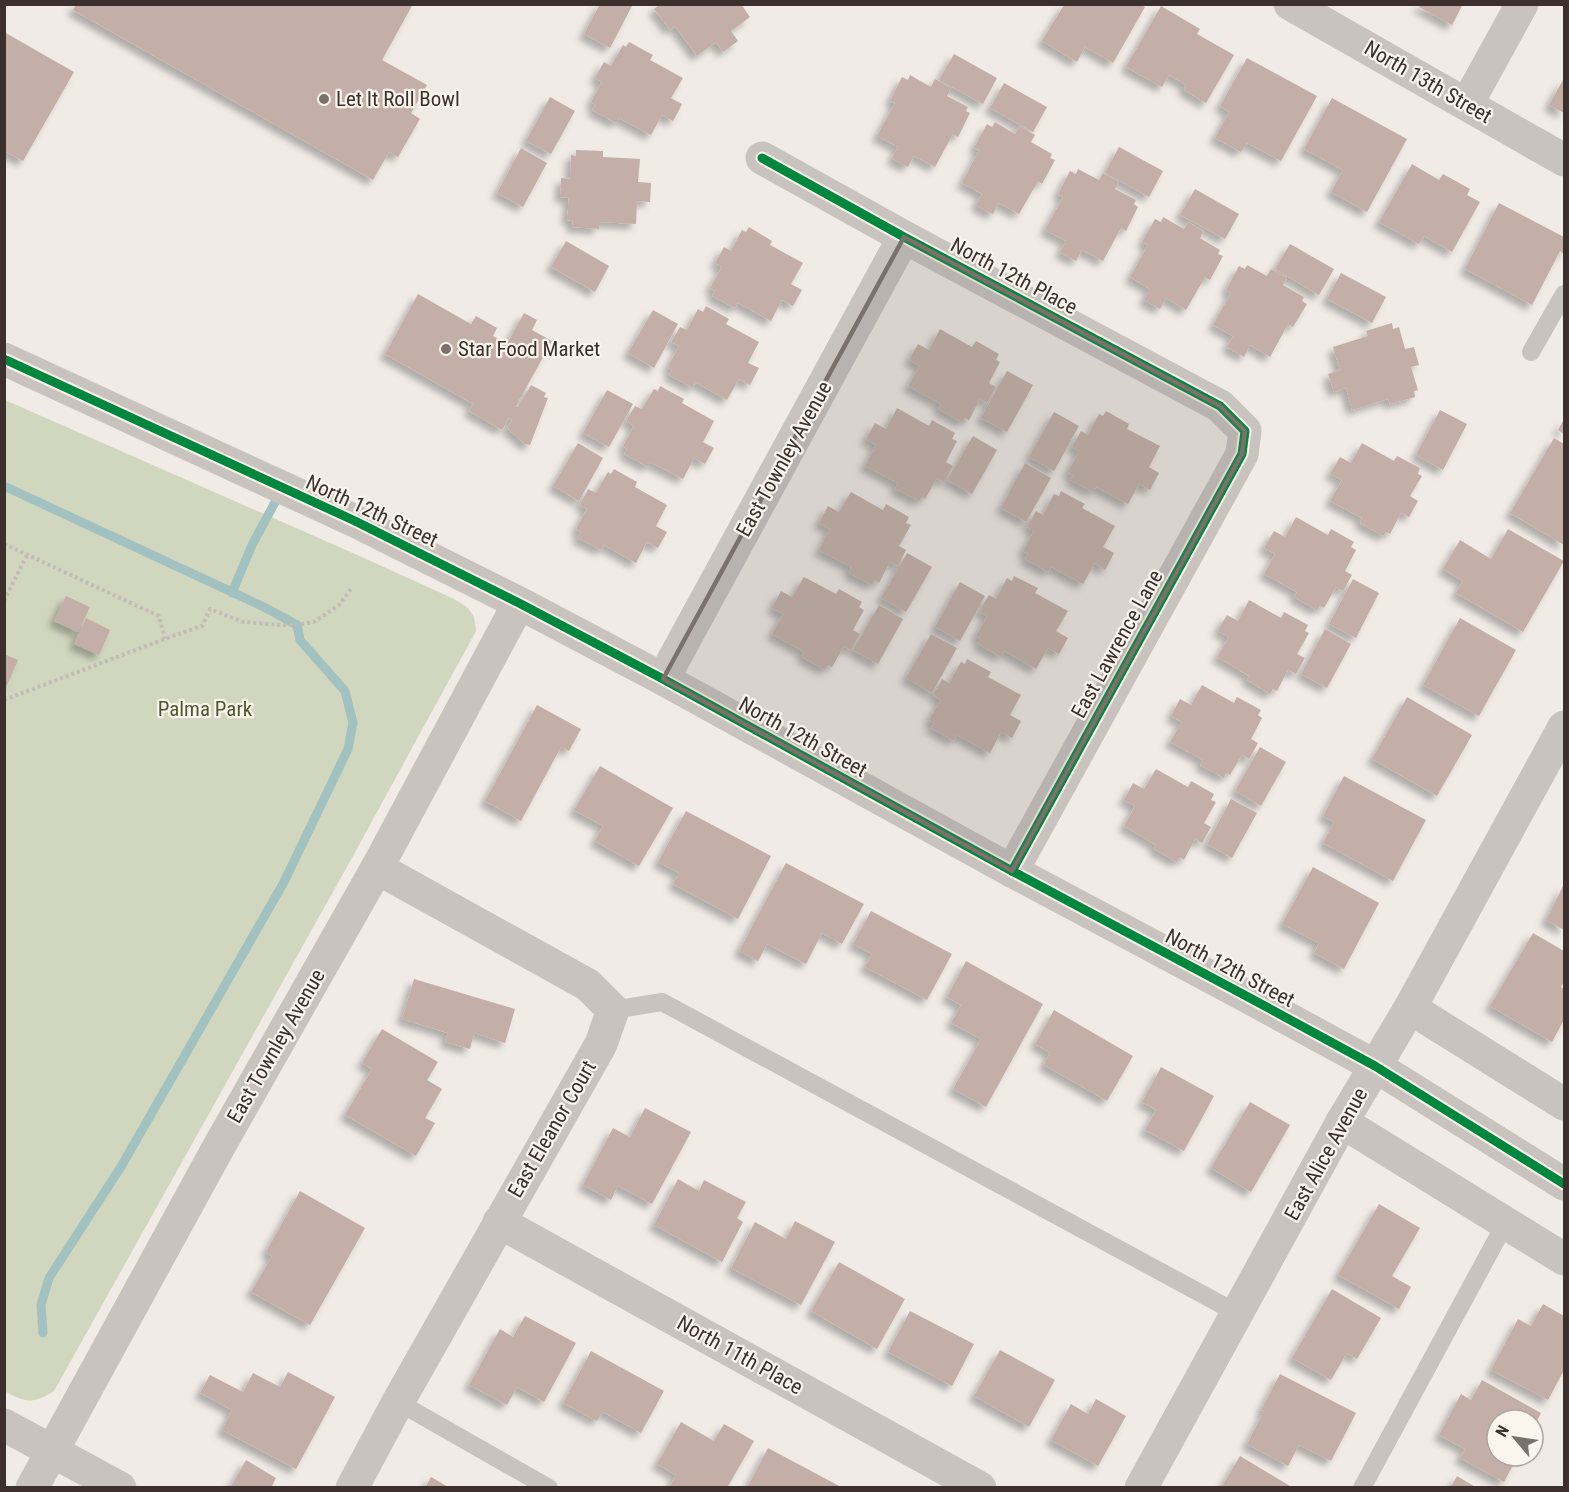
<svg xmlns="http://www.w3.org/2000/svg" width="1569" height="1492" viewBox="0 0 1569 1492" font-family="'Roboto Condensed',sans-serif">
	<defs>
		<filter id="shadow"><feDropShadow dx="-5.5" dy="5.5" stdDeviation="3" flood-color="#0004"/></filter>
	</defs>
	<rect width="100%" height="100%" fill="#f0ebe5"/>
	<!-- green -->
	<path fill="#d1d6bf" d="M5,400l359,158 90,41c16,9 21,14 22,32l-123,225 -299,535c-20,13 -29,12 -49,0z"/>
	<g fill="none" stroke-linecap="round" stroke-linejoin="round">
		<!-- stream -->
		<g stroke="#a1c2c1" stroke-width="9">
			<polyline points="4,486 264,607 297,625 300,640 345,691 353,723 348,749 284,882 122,1165 49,1278 41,1305 43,1333"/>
			<polyline points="232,593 252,545 280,493"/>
		</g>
	</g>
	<!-- building -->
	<g fill="#c3afa7" filter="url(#shadow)">
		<polygon points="76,4 413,4 382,60 427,85 411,113 420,119 398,157 389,152 373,180 73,10"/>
		<polygon points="600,4 633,4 610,48 584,34"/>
		<polygon points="660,4 741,4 750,17 731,31 738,41 723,52 716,42 697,56 675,26 670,30 654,9"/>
		<polygon points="1421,4 1463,4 1452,25 1419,7"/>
		<polygon points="1064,5 1141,5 1145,7 1113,63 1085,47 1077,62 1042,41"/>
		<polygon points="1161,6 1200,29 1197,34 1234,55 1206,103 1184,90 1186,85 1169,75 1162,87 1126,67"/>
		<polygon points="4,32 74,72 23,161 4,151"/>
		<polygon points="629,42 653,55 650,60 683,78 671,98 682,104 678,112 673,121 662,115 651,135 619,118 616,123 592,110 596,105 591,102 602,82 595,78 604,62 611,66 623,45 626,47"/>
		<polygon points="954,54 997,78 983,104 939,80"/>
		<polygon points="1247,58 1317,96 1281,161 1247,143 1241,152 1215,138 1229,112 1220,106"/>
		<polygon points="910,75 931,87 935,79 951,88 947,96 968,107 966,111 970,113 958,137 953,134 935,167 914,156 908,167 900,163 892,158 898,147 877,136 895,103 890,101 902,77 908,80"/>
		<polygon points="1564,78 1564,113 1549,105"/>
		<polygon points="1004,83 1047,107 1033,132 990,108"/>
		<polygon points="550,97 575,111 551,154 526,141"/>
		<polygon points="1332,98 1407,139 1367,212 1331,192 1343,170 1304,149"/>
		<polygon points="995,122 1015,134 1019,126 1035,135 1031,142 1052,154 1050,158 1055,160 1042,184 1038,181 1019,214 999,203 993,214 984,210 976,205 982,194 962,183 979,150 974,148 987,124 992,127"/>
		<polygon points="1119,147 1163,171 1149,197 1105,173"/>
		<polygon points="521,148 547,163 523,207 497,193"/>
		<polygon points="576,150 603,151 603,157 640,159 638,182 651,183 650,202 637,201 636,224 599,222 599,229 572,227 573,221 567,220 569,198 560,197 561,187 561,178 570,179 571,155 576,156"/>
		<polygon points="1412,164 1439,180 1443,174 1470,189 1467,195 1480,202 1452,252 1424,236 1419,244 1379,222"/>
		<polygon points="1078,169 1099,180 1103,173 1119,182 1115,189 1136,200 1134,204 1138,207 1126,231 1121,228 1103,261 1082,250 1076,261 1060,252 1066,241 1045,230 1063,197 1058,194 1070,171 1076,174"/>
		<polygon points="1195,189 1239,214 1225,239 1180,215"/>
		<polygon points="1499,203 1564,237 1564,254 1560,251 1532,305 1465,269"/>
		<polygon points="1163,217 1184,229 1188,222 1204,231 1200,238 1220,250 1218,254 1223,256 1210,280 1205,277 1186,310 1166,298 1160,309 1144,300 1150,289 1130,277 1148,245 1142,242 1155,219 1161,222"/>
		<polygon points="749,227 772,241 770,245 803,263 791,284 802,290 793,306 782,300 771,321 738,303 735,308 712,296 715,291 710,288 722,267 715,263 724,247 731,251 742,230 746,232"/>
		<polygon points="566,241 609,266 595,292 551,267"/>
		<polygon points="1290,244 1334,269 1319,295 1275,269"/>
		<polygon points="1247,265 1267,276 1271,269 1287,278 1283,285 1304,297 1302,301 1307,304 1293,327 1288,324 1270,357 1250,345 1244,357 1227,347 1233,336 1213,325 1231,293 1226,290 1239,266 1245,269"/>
		<polygon points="1341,273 1386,297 1372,323 1327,299"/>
		<polygon points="418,294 471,324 476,316 497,328 493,336 507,344 524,313 537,320 532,330 552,341 516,406 518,407 531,385 546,393 544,397 548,398 530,445 525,444 507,428 512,420 509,418 502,430 469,411 473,404 385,354"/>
		<polygon points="706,306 729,319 726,324 759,342 748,363 759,368 750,385 739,379 727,400 695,382 693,388 669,375 672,370 668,367 679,346 671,342 680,327 687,330 698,309 703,312"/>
		<polygon points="653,310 678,324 654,368 628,353"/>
		<polygon points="1392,323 1393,329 1399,327 1405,349 1414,347 1419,365 1411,367 1418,390 1414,391 1415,397 1390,404 1388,399 1352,410 1346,388 1334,392 1328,374 1340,370 1333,347 1368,336 1366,331"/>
		<polygon points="940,329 972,347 976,341 999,354 996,360 1000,362 989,383 996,387 987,403 980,399 969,420 965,418 962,422 938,409 941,404 908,386 920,366 909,360 918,344 929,350"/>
		<polygon points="1007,371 1033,385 1007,432 981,418"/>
		<polygon points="660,386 684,399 682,403 714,421 703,442 714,448 705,464 694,458 683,479 650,462 648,467 624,454 627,449 623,446 634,426 626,421 635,406 642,409 654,389 658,391"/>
		<polygon points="607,390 633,404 609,447 583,433"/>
		<polygon points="897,408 929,426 932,420 955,433 952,439 957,441 946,462 953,466 944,482 937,478 925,499 922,497 919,501 895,489 898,483 865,466 876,445 866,439 875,423 886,429"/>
		<polygon points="1440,410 1467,424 1443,470 1416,455"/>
		<polygon points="1106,411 1129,424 1127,429 1160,446 1149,467 1159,473 1150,490 1139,484 1128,504 1096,487 1093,492 1070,480 1073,475 1068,472 1079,451 1072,447 1081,431 1088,435 1099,414 1103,416"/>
		<polygon points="1054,412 1079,426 1054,471 1029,457"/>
		<polygon points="1564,419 1564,434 1558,430"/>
		<polygon points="973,436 997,450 972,494 947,480"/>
		<polygon points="1554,438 1564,444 1564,545 1510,513"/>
		<polygon points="578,443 603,458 579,501 553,486"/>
		<polygon points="1362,443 1394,461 1397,456 1420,468 1418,474 1422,476 1410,496 1418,501 1409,517 1401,513 1390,534 1386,532 1383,536 1360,523 1362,518 1330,501 1342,480 1330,474 1340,457 1351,463"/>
		<polygon points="1025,463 1051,478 1026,522 1001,508"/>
		<polygon points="614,469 637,482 635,487 667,505 656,526 667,532 658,548 647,542 636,563 604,545 601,550 577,538 581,532 576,529 587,509 580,505 588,489 596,493 608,472 611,474"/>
		<polygon points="1061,491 1085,504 1082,508 1115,526 1103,547 1114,553 1110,561 1105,570 1095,563 1083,584 1051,567 1048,572 1025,559 1028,554 1023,551 1034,531 1027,527 1036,511 1043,515 1054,494 1059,496"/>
		<polygon points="851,492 883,510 886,504 909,517 906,523 911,525 899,546 906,550 898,566 890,562 879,583 875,580 872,585 849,573 851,567 819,550 830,529 819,523 828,506 839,512"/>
		<polygon points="1296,517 1328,535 1331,529 1354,542 1351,547 1356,550 1345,571 1352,575 1343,591 1336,587 1324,608 1320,606 1317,610 1294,597 1297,592 1264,574 1275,554 1264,548 1274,531 1285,537"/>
		<polygon points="1508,529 1564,561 1523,632 1456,593 1463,581 1443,569 1460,540 1491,559"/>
		<polygon points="907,553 932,567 906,612 881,598"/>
		<polygon points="1014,576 1038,588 1035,593 1068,611 1056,631 1068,638 1059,654 1048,648 1036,669 1004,651 1001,657 978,644 981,639 976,636 987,616 980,612 984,603 989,595 996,599 1007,578 1012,581"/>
		<polygon points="804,577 836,594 839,589 862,602 859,607 864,610 853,630 860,634 851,650 844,646 832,667 828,665 825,670 802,657 804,652 772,634 783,614 772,608 781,591 792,597"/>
		<polygon points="1353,579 1379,593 1356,638 1329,624"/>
		<polygon points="960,582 985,596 960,641 935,627"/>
		<polygon points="66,596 90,607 78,632 54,621"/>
		<polygon points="1249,600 1281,618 1284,612 1308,625 1305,631 1309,633 1297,654 1305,658 1296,674 1288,670 1277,691 1273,689 1270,694 1247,680 1249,676 1217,657 1229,637 1218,631 1222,623 1227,615 1238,621"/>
		<polygon points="879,605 903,619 878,664 853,650"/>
		<polygon points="86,618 110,630 99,655 74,644"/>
		<polygon points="1460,618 1516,650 1479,716 1423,685"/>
		<polygon points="1325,629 1351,644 1327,688 1301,674"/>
		<polygon points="931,634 957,648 932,693 906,678"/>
		<polygon points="4,654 18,660 7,685 4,684"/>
		<polygon points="967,659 991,672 988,677 1021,695 1010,715 1021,721 1012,738 1001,732 990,753 957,735 954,741 931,728 934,723 929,720 941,700 933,695 942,679 949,683 961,662 965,664"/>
		<polygon points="1202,685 1234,703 1237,697 1261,710 1258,715 1262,718 1251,739 1258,743 1249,759 1242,755 1230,775 1226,773 1224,778 1200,765 1203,760 1170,742 1182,722 1171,716 1180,699 1191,705"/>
		<polygon points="1407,697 1472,735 1437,796 1372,759"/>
		<polygon points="537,705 581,729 569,751 561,747 521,821 485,801"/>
		<polygon points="1260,747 1286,762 1261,806 1235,791"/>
		<polygon points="600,766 673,808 639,866 595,841 603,826 574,810"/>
		<polygon points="1156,769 1188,787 1191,781 1214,794 1211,800 1216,802 1204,823 1211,827 1202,843 1195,839 1184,860 1180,857 1177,862 1154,849 1156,845 1124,826 1135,806 1124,800 1133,783 1144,789"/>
		<polygon points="1344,776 1426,820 1393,881 1323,843 1334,822 1323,816"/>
		<polygon points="1231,799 1257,813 1232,858 1207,844"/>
		<polygon points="686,811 771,856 738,919 673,884 679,873 658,862"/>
		<polygon points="786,863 864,904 842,944 822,933 806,964 767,944 758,961 739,951"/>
		<polygon points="1313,867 1379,903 1344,969 1314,953 1319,943 1282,924"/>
		<polygon points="1564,884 1564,930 1546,920"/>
		<polygon points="871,911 952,954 927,1000 865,967 872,954 853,944"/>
		<polygon points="1533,933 1564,951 1564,981 1561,987 1564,989 1564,1020 1552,1042 1490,1006"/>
		<polygon points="966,961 1043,1004 986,1107 953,1089 981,1039 951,1023 961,1005 947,997"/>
		<polygon points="414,979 515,1009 505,1043 474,1033 470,1049 445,1042 448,1033 402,1019"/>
		<polygon points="1054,1010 1133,1056 1107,1101 1044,1065 1050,1053 1035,1044"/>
		<polygon points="382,1029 438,1062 427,1080 442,1089 425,1118 435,1123 416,1156 345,1115 372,1069 362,1063"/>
		<polygon points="1161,1067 1214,1096 1184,1151 1145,1130 1156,1110 1142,1102"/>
		<polygon points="1250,1102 1290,1125 1251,1192 1211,1168"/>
		<polygon points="645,1108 691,1132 652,1204 618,1186 611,1200 583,1185 613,1128 630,1137"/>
		<polygon points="678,1179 699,1191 704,1180 746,1202 737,1218 743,1222 722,1262 654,1225"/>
		<polygon points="300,1191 365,1228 310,1325 251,1292 272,1256 266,1252"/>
		<polygon points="1379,1204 1420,1228 1392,1276 1411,1287 1399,1309 1338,1275"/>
		<polygon points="795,1221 835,1242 801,1305 731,1268 755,1222 786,1239"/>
		<polygon points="839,1262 905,1299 877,1349 811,1311"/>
		<polygon points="1332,1289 1381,1318 1357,1359 1347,1353 1331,1380 1292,1358"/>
		<polygon points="1543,1304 1564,1316 1564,1370 1548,1400 1491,1370 1518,1319 1531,1326"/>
		<polygon points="910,1311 974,1344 952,1386 888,1352"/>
		<polygon points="525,1316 576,1343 544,1402 517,1387 507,1405 469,1385 500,1329 513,1337"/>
		<polygon points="1000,1350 1055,1380 1029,1427 974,1396"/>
		<polygon points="591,1351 664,1391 641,1433 603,1412 597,1421 563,1403"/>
		<polygon points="288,1372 335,1397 296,1469 222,1430 232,1410 200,1393 210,1375 243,1392 253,1373 280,1387"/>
		<polygon points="1280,1374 1356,1413 1331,1461 1299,1445 1288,1466 1247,1444 1264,1411 1261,1410"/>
		<polygon points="1482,1380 1541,1413 1533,1428 1533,1420 1497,1420 1497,1456 1518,1456 1504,1482 1460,1458 1465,1449 1439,1435 1461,1394 1471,1400"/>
		<polygon points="1096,1399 1126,1416 1098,1466 1051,1440 1071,1404 1088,1414"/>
		<polygon points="681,1422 714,1441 724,1424 754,1441 727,1488 672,1488 670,1486 676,1475 657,1464"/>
		<polygon points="768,1448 843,1488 747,1488"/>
		<polygon points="1240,1456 1290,1486 1289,1488 1221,1488"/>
		<polygon points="246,1460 276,1478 271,1488 230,1488"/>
		<polygon points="1457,1476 1477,1488 1450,1488"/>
		<polygon points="431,1477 450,1488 425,1488"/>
	</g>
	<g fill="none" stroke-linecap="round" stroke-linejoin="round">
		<!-- path -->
		<g stroke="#c2bbb6" stroke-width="4" stroke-dasharray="3 3" stroke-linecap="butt">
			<polyline points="4,544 159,616 165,639"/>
			<polyline points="4,601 27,555"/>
			<polyline points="4,700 170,637 202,626 210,609 243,622 282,625 297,625 314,622 339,605 351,589"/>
		</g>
		<!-- service -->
		<g stroke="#c9c3be" stroke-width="18">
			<polyline points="1531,352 1564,294"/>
			<polyline points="613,1010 662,1002 1237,1313"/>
			<polyline points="398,1402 549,1488"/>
			<polyline points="1362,1488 1506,1222"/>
		</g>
		<!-- minor -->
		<g stroke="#c9c3be" stroke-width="33">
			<polyline points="1290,4 1564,160"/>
			<polyline points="1467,104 1522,4"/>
			<polyline points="762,158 904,237 1220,406 1245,431 1242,454 1012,871"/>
			<polyline points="663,679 904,237"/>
			<polyline points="1410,1008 1564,1104"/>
			<polyline points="1342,1122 1564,1259"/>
			<polyline points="499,1222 980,1488"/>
			<polyline points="4,1425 120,1488"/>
			<polyline points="32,1488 217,1150 377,868 519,603"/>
			<polyline points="352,1488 398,1402 601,1044 613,1010 588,985 377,868"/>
			<polyline points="1141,1488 1342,1122 1410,1008 1564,727"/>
		</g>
		<!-- tertiary -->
		<polyline stroke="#c9c3be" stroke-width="33" points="4,359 355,521 519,603 663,679 1012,871 1250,998 1375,1066 1564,1184"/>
		<defs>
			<g id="cycleway">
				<polyline points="762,158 904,237 1220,406 1245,431 1242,454 1012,871"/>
				<polyline points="4,359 355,521 519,603 663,679 1012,871 1250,998 1375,1066 1564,1184"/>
			</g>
		</defs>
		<!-- cycleway casing -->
		<use href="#cycleway" stroke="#fbf5ee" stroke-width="13"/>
		<!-- cycleway -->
		<use href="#cycleway" stroke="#00873e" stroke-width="9"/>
	</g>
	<!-- marked area -->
	<path fill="#7a716c" fill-opacity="0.2" stroke="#7a716c" stroke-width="4.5" stroke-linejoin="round" d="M904,237l316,169 25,25 -3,23 -230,417 -349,-192z"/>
	<!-- markers -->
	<g fill="#7a716c" stroke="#fbf5ee" stroke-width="2">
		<circle cx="324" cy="99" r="6"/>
		<circle cx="446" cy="349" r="6"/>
	</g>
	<g text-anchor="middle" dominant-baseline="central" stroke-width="4.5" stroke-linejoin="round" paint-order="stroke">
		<!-- street labels -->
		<g font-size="21" fill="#3b302b" stroke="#fbf5ee">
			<text transform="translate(1428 82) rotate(30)">North 13th Street</text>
			<text transform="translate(1014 276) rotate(28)">North 12th Place</text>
			<text transform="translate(784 459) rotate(-61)">East Townley Avenue</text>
			<text transform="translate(372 511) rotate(25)">North 12th Street</text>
			<text transform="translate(1117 644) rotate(-61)">East Lawrence Lane</text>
			<text transform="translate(803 737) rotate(29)">North 12th Street</text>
			<text transform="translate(1230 968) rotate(28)">North 12th Street</text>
			<text transform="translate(276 1046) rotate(-60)">East Townley Avenue</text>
			<text transform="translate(552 1129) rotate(-60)">East Eleanor Court</text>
			<text transform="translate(1326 1154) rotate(-61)">East Alice Avenue</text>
			<text transform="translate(740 1355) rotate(29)">North 11th Place</text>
		</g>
		<!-- poi labels -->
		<g font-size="21" fill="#3b302b" stroke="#fbf5ee" text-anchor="start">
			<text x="336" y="99">Let It Roll Bowl</text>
			<text x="458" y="349">Star Food Market</text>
		</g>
		<!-- park labels -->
		<g font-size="21" fill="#4a5a2e" stroke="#fbf5ee">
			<text x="205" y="709">Palma Park</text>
		</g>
	</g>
	<!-- border -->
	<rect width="1569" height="1492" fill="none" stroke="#3b302b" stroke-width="12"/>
	<!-- north arrow -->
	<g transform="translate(1515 1438) rotate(299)"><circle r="28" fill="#fbf5ee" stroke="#aea6a0" stroke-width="1.5"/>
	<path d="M0-4.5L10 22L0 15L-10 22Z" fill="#7a716c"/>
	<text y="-9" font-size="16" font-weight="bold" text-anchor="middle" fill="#3b302b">N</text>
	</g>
</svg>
